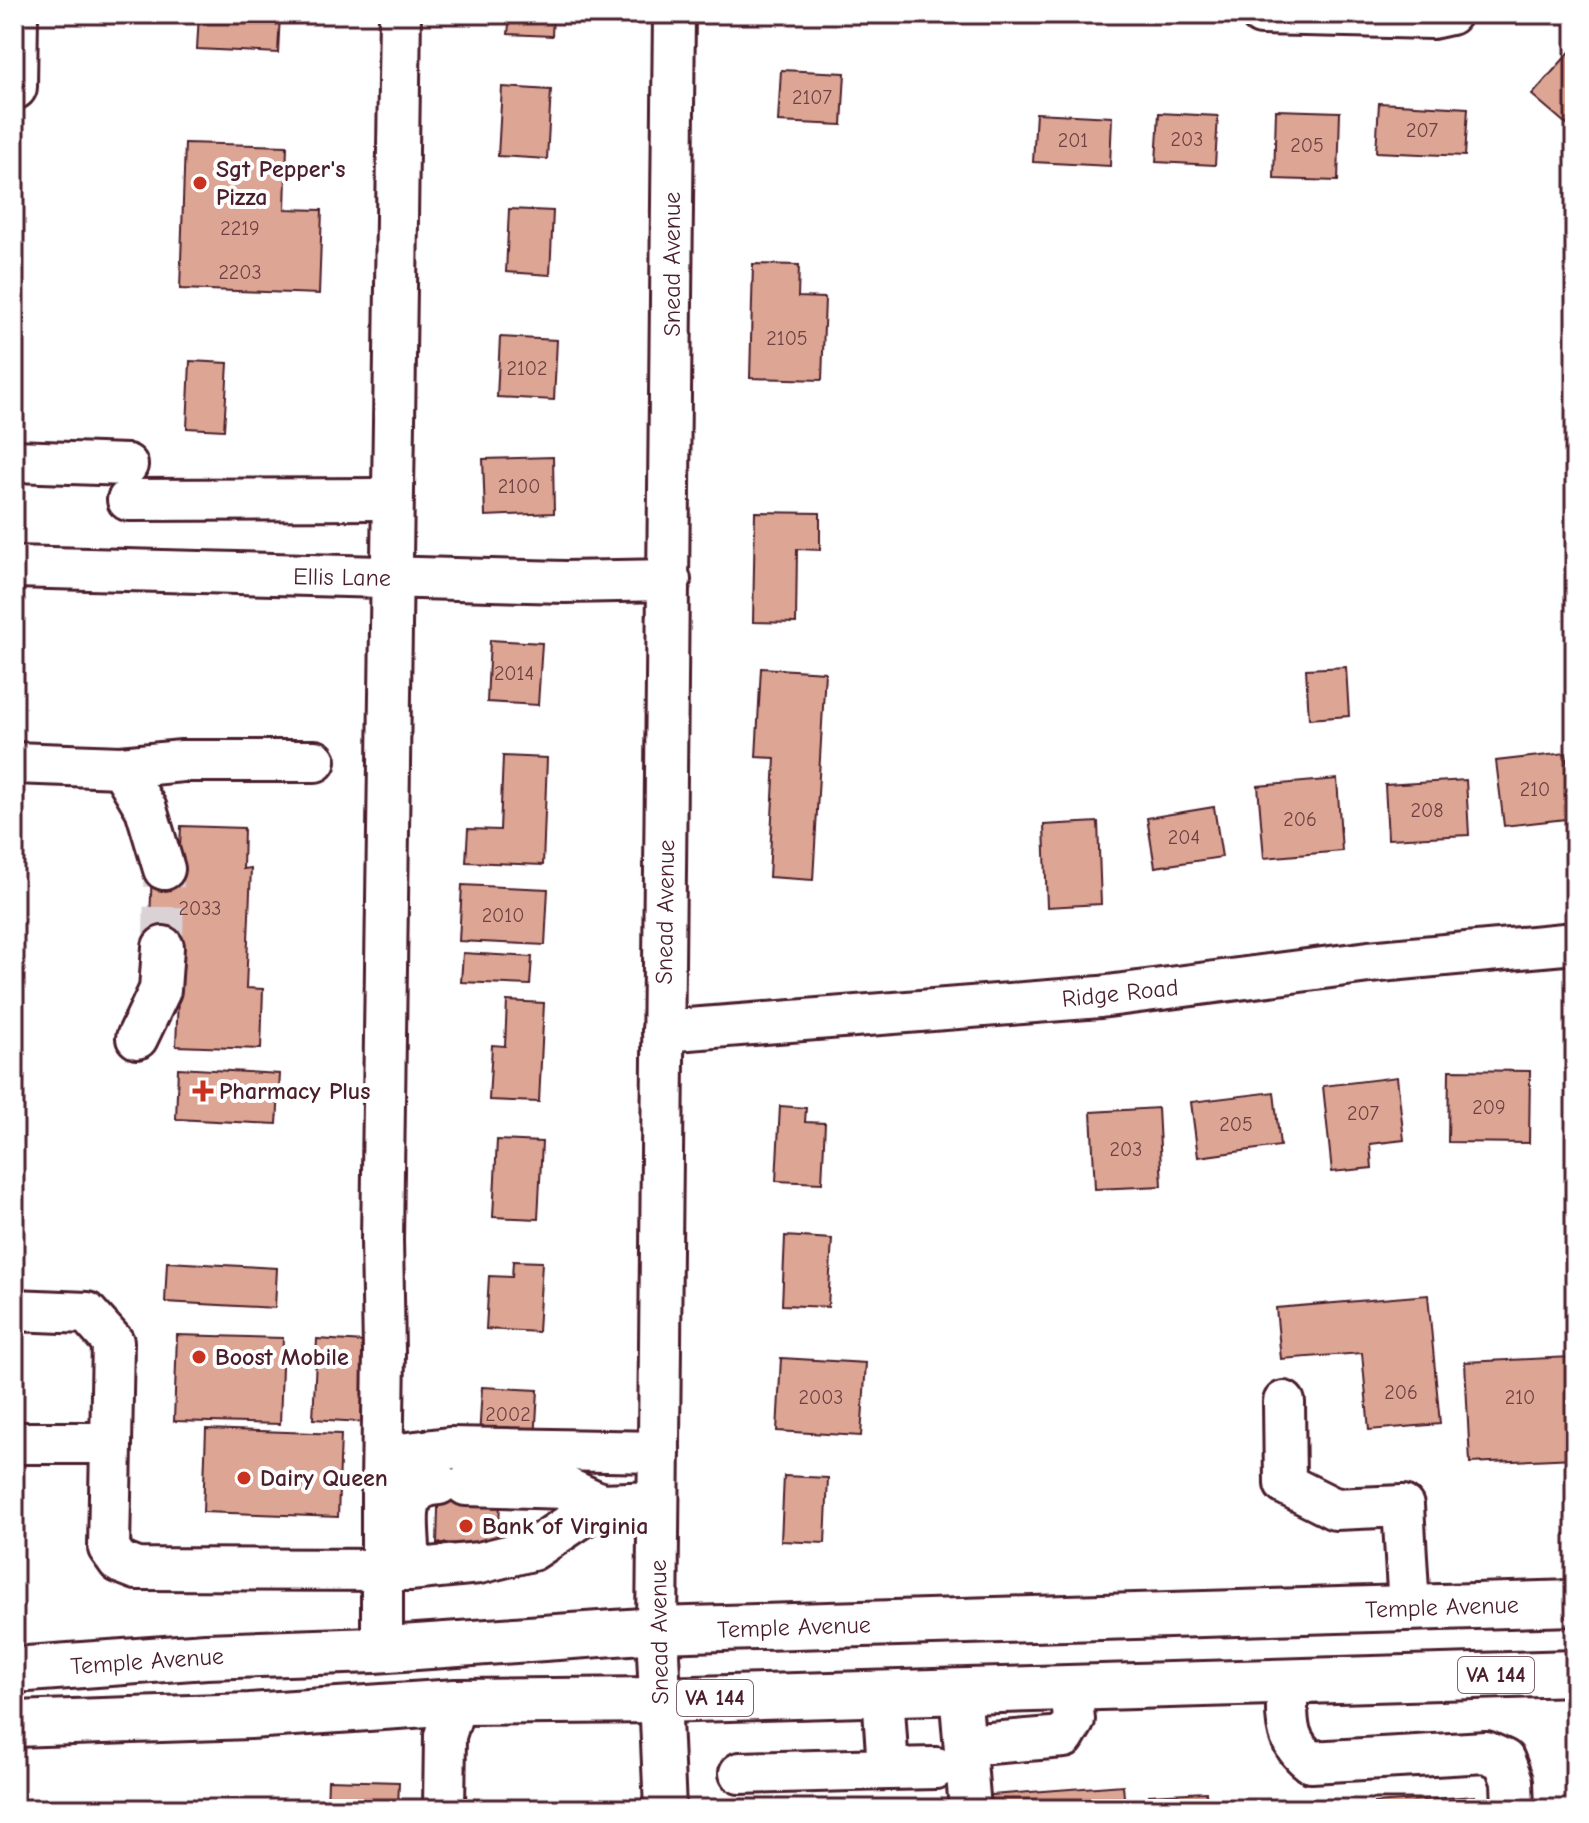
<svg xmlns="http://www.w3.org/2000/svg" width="1589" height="1823" viewBox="0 0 1589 1823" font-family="'Comic Neue',sans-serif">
	<rect width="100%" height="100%" fill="#fff"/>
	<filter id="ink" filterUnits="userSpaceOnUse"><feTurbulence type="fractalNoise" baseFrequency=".0125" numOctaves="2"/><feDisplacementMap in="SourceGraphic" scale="16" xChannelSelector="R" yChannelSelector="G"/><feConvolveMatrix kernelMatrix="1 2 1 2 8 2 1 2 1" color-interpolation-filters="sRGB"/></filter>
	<g filter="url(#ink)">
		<!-- building -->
		<g fill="#dda694" stroke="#4a1f2b" stroke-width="2">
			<polygon points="199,14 280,14 278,53 197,49"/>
			<polygon points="510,14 553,14 552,36 508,34"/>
			<polygon points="1575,46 1575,125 1572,129 1532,95"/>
			<polygon points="781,70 845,73 842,125 778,122"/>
			<polygon points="502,87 551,90 547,159 498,156"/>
			<polygon points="1379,103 1468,108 1465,156 1376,152"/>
			<polygon points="1276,110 1340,112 1338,181 1274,179"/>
			<polygon points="1036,113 1112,117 1110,166 1033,162"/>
			<polygon points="1159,113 1218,116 1215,165 1156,162"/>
			<polygon points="185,143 287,146 285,209 322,210 319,294 180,289"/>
			<polygon points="509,209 553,211 550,275 506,272"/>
			<polygon points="753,264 799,265 798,297 825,298 822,380 750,378"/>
			<polygon points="500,337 557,340 554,400 497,397"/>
			<polygon points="190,361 228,363 224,430 187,428"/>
			<polygon points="553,457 554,513 485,516 483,459"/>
			<polygon points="755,512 820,513 820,550 797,549 796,623 753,622"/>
			<polygon points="490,640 542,643 538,705 487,702"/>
			<polygon points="1346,667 1349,716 1309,719 1306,669"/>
			<polygon points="761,668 825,672 813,880 769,877 775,758 756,757"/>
			<polygon points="1566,753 1574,818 1504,826 1496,761"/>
			<polygon points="503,756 547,758 543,865 466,862 468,829 500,830"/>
			<polygon points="1337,779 1342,851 1264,858 1258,786"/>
			<polygon points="1466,780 1469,835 1388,839 1385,785"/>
			<polygon points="1214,807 1222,857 1155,867 1147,818"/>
			<polygon points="1098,822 1101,904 1047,907 1044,825"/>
			<polygon points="181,826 244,828 243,869 251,868 246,988 263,989 261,1049 176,1046 180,948 149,947 152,869 179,869"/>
			<polygon points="462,885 548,889 545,945 459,941"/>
			<polygon points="463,953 532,957 530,985 461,982"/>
			<polygon points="507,1001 544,1003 539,1102 489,1100 492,1045 505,1046"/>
			<polygon points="178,1068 280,1074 277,1124 176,1119"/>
			<polygon points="1449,1070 1530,1071 1529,1143 1448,1142"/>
			<polygon points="1397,1077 1404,1140 1370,1144 1372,1168 1332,1172 1323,1086"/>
			<polygon points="1274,1092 1280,1146 1198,1157 1191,1102"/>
			<polygon points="780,1106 806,1108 805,1122 825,1123 822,1183 776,1181"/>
			<polygon points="1158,1108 1162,1186 1095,1189 1091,1112"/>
			<polygon points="497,1140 542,1142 538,1219 493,1217"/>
			<polygon points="785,1236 832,1239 828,1307 782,1305"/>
			<polygon points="513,1261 542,1262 538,1332 486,1329 489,1276 512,1277"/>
			<polygon points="167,1262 277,1268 275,1308 165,1302"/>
			<polygon points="1428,1295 1440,1424 1369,1430 1362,1353 1281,1359 1276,1308"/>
			<polygon points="177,1335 283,1338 280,1424 174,1421"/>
			<polygon points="317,1339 365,1342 361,1422 313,1419"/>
			<polygon points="1571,1357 1575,1458 1470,1463 1465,1362"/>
			<polygon points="781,1358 866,1363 861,1436 777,1431"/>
			<polygon points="482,1387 538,1390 535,1441 479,1439"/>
			<polygon points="206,1429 341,1434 338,1517 203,1512"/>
			<polygon points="439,1476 500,1503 498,1545 437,1543"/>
			<polygon points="784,1476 828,1478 825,1543 781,1541"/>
			<polygon points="328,1780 399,1782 398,1809 327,1809"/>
			<polygon points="1123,1785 1125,1809 980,1809 979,1796"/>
			<polygon points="1206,1792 1207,1809 1150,1809 1149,1795"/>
			<polygon points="1475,1796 1476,1809 1375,1809 1374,1803"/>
		</g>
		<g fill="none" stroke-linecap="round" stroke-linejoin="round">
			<!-- minor-tunnel -->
			<polyline stroke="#dbd2d5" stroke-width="40" stroke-dasharray="40 20" stroke-linecap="butt" points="163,947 164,869"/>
			<defs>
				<g id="minor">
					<polyline points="1261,14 1432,18 1450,14"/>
					<polyline points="14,461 127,465"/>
					<polyline points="128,500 392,499"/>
					<polyline points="14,567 565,582 670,580"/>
					<polyline points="14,763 121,767 182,761 315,761"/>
					<polyline points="121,767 146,809 164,869"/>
					<polyline points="663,1031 1100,997 1369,962 1575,943"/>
					<polyline points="137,1038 160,990 163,947"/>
					<polyline points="14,1310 87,1313 113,1342 109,1548 119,1562 137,1569 409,1570 479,1563 532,1550 601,1504 658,1502"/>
					<polyline points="1284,1402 1285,1484 1335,1509 1403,1506 1409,1608"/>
					<polyline points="14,1443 111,1443"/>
					<polyline points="382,1485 384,1352 382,1240 400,14"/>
					<polyline points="466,1485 566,1488 601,1504"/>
					<path d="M409,1552c0,-31 -11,-65 30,-68"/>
					<polyline points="382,1649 382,1485 399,1454 449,1448 659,1452"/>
					<path d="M1287,1681c1,34 -6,57 24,81l175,-10 18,8 8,21 1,28"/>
					<polyline points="960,1691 970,1809"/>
					<polyline points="965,1745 1064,1737 1074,1720 1071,1687"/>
					<polyline points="888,1769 936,1768"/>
					<polyline points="740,1773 888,1769 883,1693"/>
					<polyline points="444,1809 445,1736 456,1702"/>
					<polyline points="665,1809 657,1630 674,14"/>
				</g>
				<g id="major">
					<polyline points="14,87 15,14"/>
					<polyline points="14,1670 206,1656 374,1650 657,1630 1575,1603"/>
					<polyline points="14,1724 250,1716 456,1702 659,1700 1575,1673"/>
				</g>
			</defs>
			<!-- minor casing -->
			<use href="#minor" stroke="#4a1f2b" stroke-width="46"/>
			<!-- major casing -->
			<use href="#major" stroke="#4a1f2b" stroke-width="50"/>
			<!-- minor -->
			<use href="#minor" stroke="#fff" stroke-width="40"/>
			<!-- major -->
			<use href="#major" stroke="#fff" stroke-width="44"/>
		</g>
	</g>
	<!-- markers -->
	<g fill="#c8321e" stroke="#fff" stroke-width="3">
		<circle cx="200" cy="183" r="8"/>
		<path d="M199 1079h8v8h8v8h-8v8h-8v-8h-8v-8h8z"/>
		<circle cx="199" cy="1357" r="8"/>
		<circle cx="244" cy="1478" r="8"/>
		<circle cx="466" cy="1526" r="8"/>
	</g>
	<g text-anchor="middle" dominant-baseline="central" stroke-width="8" stroke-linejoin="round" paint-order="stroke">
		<!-- number labels -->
		<g font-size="20" fill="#6f4145">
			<text x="812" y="97">2107</text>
			<text x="1422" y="130">207</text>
			<text x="1187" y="139">203</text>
			<text x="1073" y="140">201</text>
			<text x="1307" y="145">205</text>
			<text x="240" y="228">2219</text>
			<text x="240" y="272">2203</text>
			<text x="787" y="338">2105</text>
			<text x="527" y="368">2102</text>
			<text x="519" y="486">2100</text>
			<text x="514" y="673">2014</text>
			<text x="1535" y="789">210</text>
			<text x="1427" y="810">208</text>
			<text x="1300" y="819">206</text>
			<text x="1184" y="837">204</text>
			<text x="200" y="908">2033</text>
			<text x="503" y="915">2010</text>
			<text x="1489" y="1107">209</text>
			<text x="1363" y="1113">207</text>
			<text x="1236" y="1124">205</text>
			<text x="1126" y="1149">203</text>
			<text x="1401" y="1392">206</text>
			<text x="821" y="1397">2003</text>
			<text x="1520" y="1397">210</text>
			<text x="508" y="1414">2002</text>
		</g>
		<!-- shield labels -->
		<g fill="#fff" stroke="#80626b" stroke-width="2">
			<rect x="1458" y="1657" width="76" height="36" rx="6"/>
			<rect x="677" y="1680" width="76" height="36" rx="6"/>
		</g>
		<g font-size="22" font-weight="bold" fill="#4a1f2b">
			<text x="1496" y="1675">VA 144</text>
			<text x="715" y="1698">VA 144</text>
		</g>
		<!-- poi labels -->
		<g font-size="24" font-weight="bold" fill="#4a1f2b" stroke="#fff" text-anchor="start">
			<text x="216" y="169">Sgt Pepper's<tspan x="216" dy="28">Pizza</tspan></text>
			<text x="219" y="1091">Pharmacy Plus</text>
			<text x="215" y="1357">Boost Mobile</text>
			<text x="260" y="1478">Dairy Queen</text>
			<text x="482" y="1526">Bank of Virginia</text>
		</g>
		<!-- street labels -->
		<g font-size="24" fill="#4a1f2b" stroke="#fff">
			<text transform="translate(672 264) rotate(-90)">Snead Avenue</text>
			<text transform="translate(342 577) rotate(1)">Ellis Lane</text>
			<text transform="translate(665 912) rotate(-89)">Snead Avenue</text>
			<text transform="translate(1120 993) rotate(-6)">Ridge Road</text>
			<text transform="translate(1442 1607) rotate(-2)">Temple Avenue</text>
			<text transform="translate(794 1627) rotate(-2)">Temple Avenue</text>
			<text transform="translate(659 1632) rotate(-91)">Snead Avenue</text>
			<text transform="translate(147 1661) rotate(-4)">Temple Avenue</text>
		</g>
	</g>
	<!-- margin -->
	<rect width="1589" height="1823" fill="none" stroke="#fff" stroke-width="48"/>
	<rect x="24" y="24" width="1541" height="1775" fill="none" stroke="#4a1f2b" stroke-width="3" filter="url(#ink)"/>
</svg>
